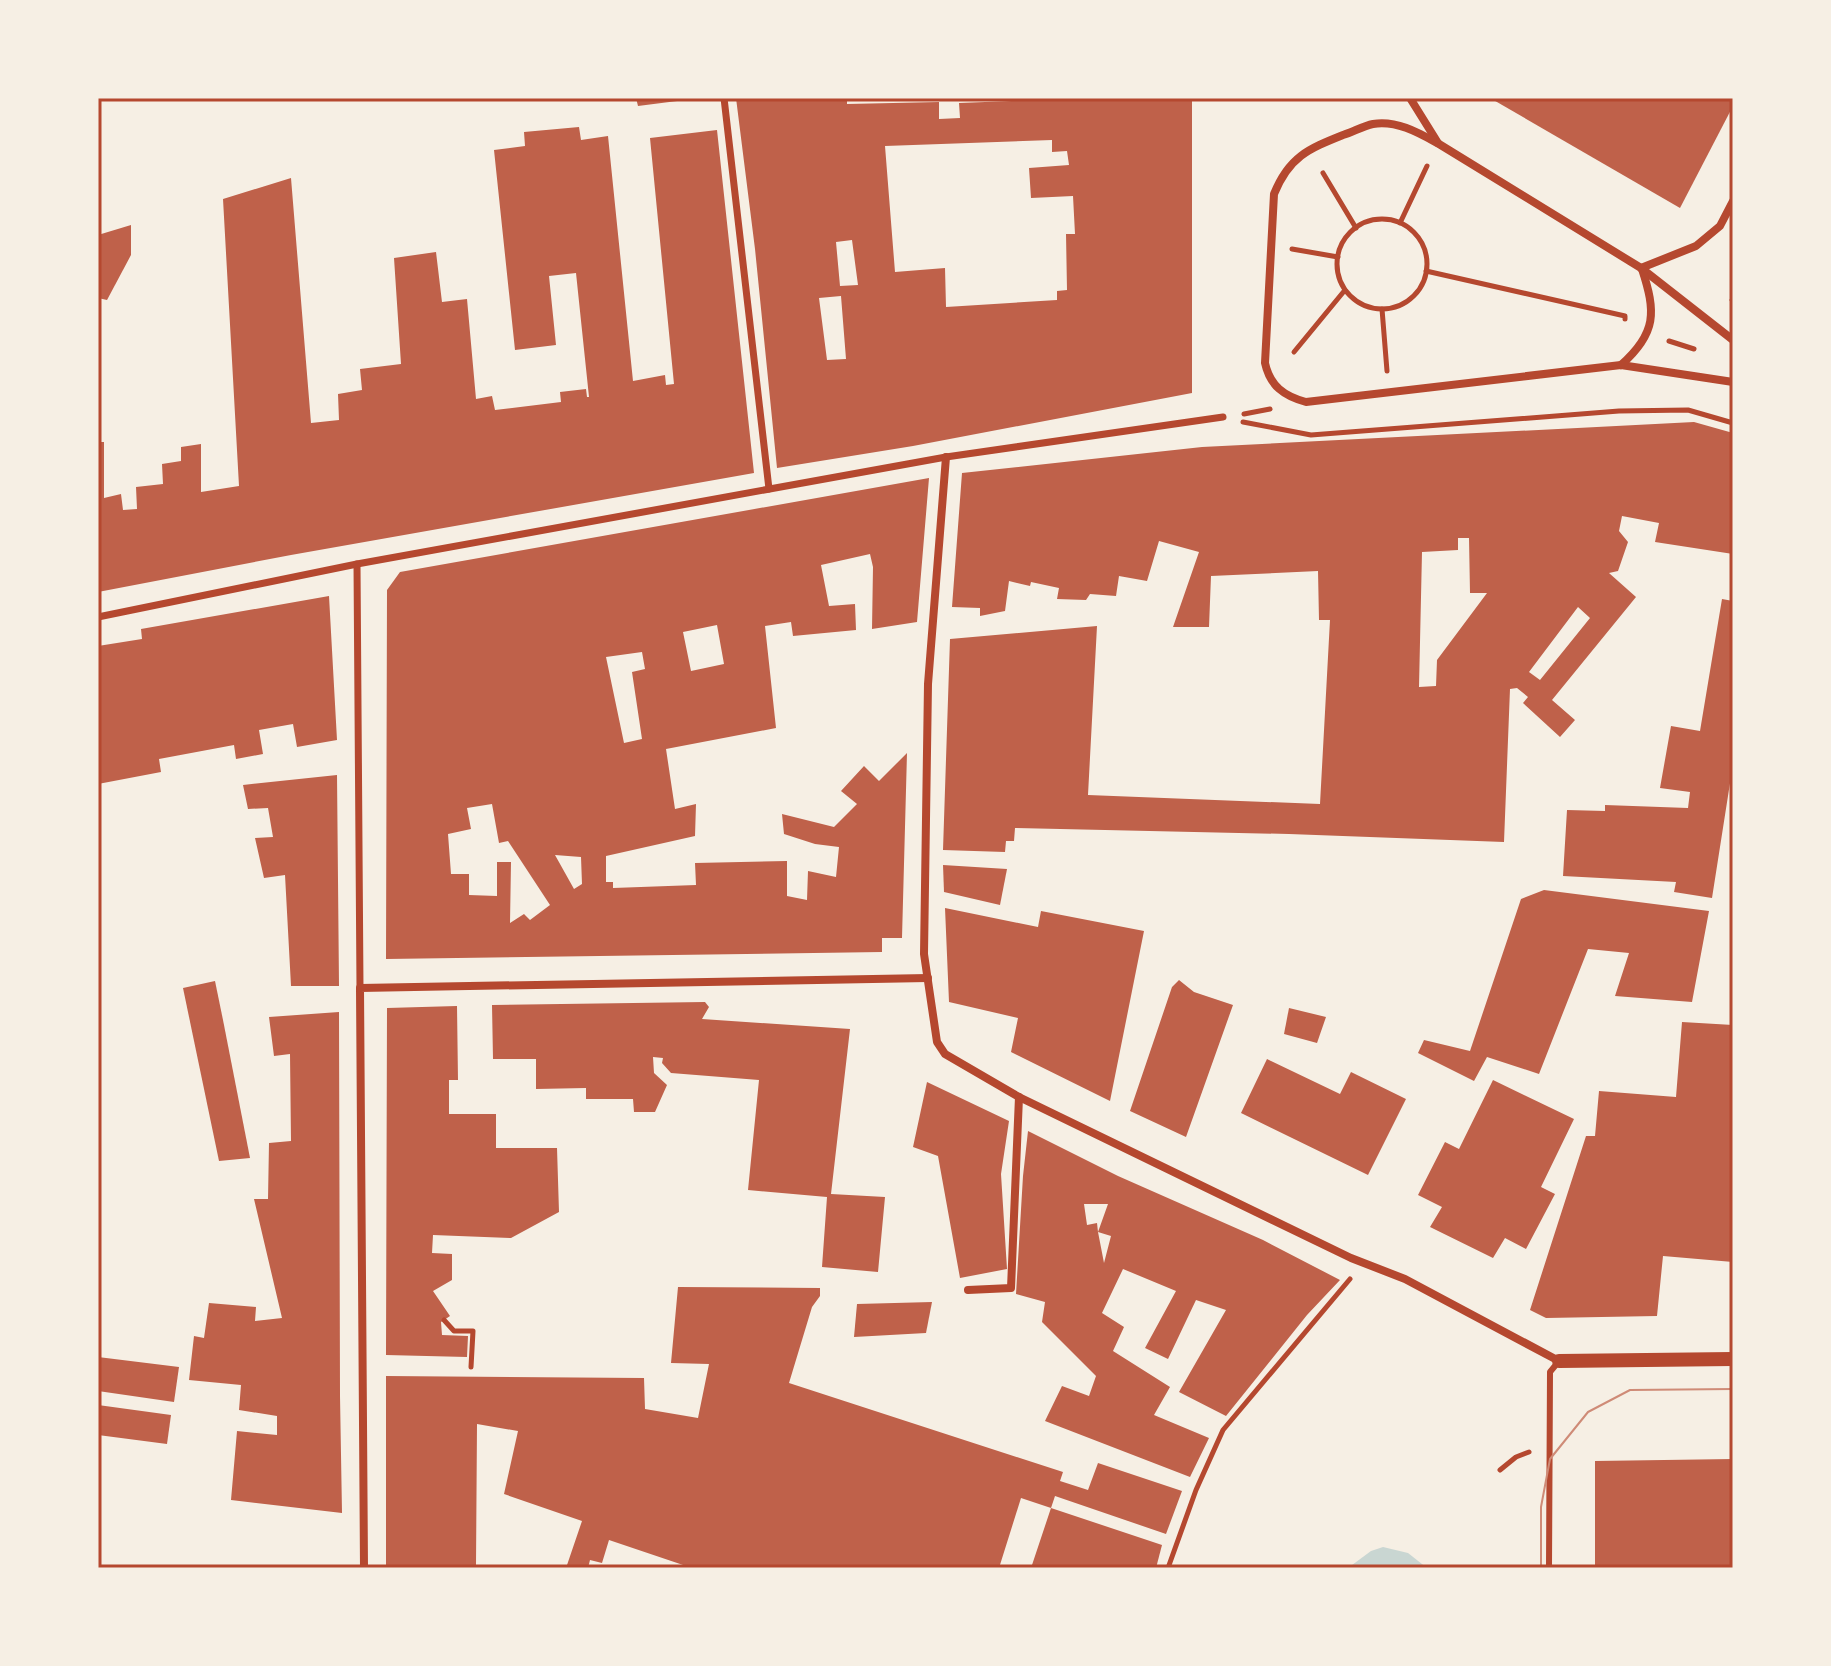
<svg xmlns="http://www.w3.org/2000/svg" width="1831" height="1666" viewBox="0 0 1831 1666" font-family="Poppins,sans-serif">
	<rect width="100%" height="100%" fill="#f6efe4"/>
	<!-- water -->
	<polygon fill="#c9d6d2" points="1383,1547 1408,1553 1427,1568 1348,1568 1371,1551"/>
	<!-- building -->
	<g fill="#bf614a" fill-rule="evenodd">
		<polygon points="636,98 685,98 685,100 638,106"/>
		<path d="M736,98h111v6l92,-2v17l21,-1 -1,-15 128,-5h105v295l-279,53 -136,22 -22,-219zM1052,140v12l15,-1 2,14 -40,3 2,30 42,-2 2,38h-9l1,56 -10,1v9l-111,7 -1,-39 -50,4 -10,-126zM852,240l6,45 -18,1 -4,-44zM841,296l5,63 -19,1 -8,-62z"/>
		<polygon points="1490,98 1733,98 1733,106 1680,208"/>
		<polygon points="579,127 581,140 608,136 633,381 665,375 666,385 674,384 650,138 717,130 754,473 291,555 98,592 98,442 104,442 104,498 121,494 123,510 137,509 136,487 163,484 162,464 181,461 181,447 201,444 201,492 239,486 223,199 291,178 311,423 339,420 338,394 362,390 360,369 401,364 394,258 436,252 442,302 467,299 476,399 492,396 495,410 561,402 560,392 586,389 587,397 589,397 576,273 549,276 556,345 515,350 494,150 525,146 524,132"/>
		<polygon points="131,225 131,255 107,300 98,298 98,235"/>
		<path d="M1694,422l39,11v121l-78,-12 4,-19 -37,-7 -3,15 9,11 -10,29 -9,2 27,24 -84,103 23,20 -15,17 -37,-34 5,-6 -11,-9 -7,1 -6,153 -215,-8 -274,-6 -1,13h-8l-1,11 -62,-2 7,-211 147,-13 -9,169 232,9 10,-184h-11l-1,-49 -107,5 -2,51h-36l26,-75 -40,-11 -12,40 -28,-5 -3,20 -26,-2 -4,6 -29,-1 2,-11 -28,-6 -1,4 -21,-5 -4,30 -25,5v-8l-28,-1 10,-134 240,-26zM1458,538h11l1,55h17l-50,67 -1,26 -17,1 3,-135 36,-2zM1578,607l12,11 -50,62 -11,-8z"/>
		<path d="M929,478l-12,144 -45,7 1,-62 -3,-13 -49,11 8,41 26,-2 1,26 -63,6 -2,-14 -26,4 11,102 -110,21 9,60 21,-5 -1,32 -89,20v26h7v6l83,-3 -1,-22 92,-2v35l20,4 1,-29 28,6 3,-30 -24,-3 -31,-10 -2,-20 52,13 23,-23 -16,-13 23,-25 15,15 28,-28 -5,185h-20v14l-496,7 1,-369 13,-18zM717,625l7,39 -33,7 -8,-39zM642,652l3,17 -13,3 10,67 -18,4 -18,-86zM492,804l7,39 9,-2 42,64 -20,15 -6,-6 -14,9 1,-61h-14v34l-28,-1v-21h-18l-3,-40 23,-5 -4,-21zM555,855l26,2 1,27 -8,5z"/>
		<polygon points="329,596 337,740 297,747 293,724 259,730 263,754 236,759 234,745 159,759 161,772 98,784 98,646 142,639 141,629"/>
		<polygon points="1722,599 1733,601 1733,764 1712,898 1674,892 1676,882 1563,876 1567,810 1605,811 1605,805 1688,808 1690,792 1660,788 1671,726 1700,731"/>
		<polygon points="337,775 339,986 291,986 285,875 264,878 255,838 273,837 268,808 248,809 243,785"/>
		<polygon points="943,865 1007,869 1000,905 944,892"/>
		<polygon points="1544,890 1709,911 1692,1002 1615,996 1629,953 1588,949 1539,1074 1487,1057 1474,1081 1418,1053 1424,1040 1470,1051 1521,899"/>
		<polygon points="945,908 1038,927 1041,911 1144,931 1110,1101 1011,1052 1018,1018 949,1002"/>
		<polygon points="1179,980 1194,992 1233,1005 1186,1137 1130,1111 1172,987"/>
		<polygon points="215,981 223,1020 250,1158 219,1161 183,988"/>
		<polygon points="705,1002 709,1007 702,1019 850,1029 831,1194 885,1197 878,1272 822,1267 827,1197 748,1190 759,1080 671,1073 662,1063 663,1058 653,1057 654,1073 667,1085 655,1112 634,1112 633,1099 586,1099 586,1088 536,1089 536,1059 493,1059 492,1005"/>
		<polygon points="457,1006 458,1080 449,1080 449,1114 496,1114 496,1148 557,1148 559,1212 511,1238 433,1235 432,1253 452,1254 452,1280 433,1291 450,1316 441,1322 442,1335 468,1336 467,1357 386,1355 387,1008"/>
		<polygon points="1289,1008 1326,1017 1317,1043 1284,1034"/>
		<polygon points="339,1012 340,1396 342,1513 231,1500 237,1431 277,1435 277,1416 239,1410 241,1385 189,1380 194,1336 204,1338 209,1303 256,1307 255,1321 282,1318 254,1199 268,1199 269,1143 291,1141 290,1054 274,1056 269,1017"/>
		<polygon points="1682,1022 1733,1025 1733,1262 1663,1256 1657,1316 1546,1318 1530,1310 1586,1136 1595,1136 1599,1091 1676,1097"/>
		<polygon points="1267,1059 1340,1094 1351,1072 1406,1099 1368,1175 1241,1113"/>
		<polygon points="1493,1080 1574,1119 1541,1187 1555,1194 1526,1249 1505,1238 1493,1258 1430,1227 1442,1207 1418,1195 1445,1142 1459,1149"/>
		<polygon points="927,1082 1009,1121 1001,1174 1007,1269 960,1278 938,1156 913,1147"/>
		<path d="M1028,1131l90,45 145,64 77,40 -33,35 -81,101 -47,-24 47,-82 -30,-10 -28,59 -23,-11 31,-57 -53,-22 -21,44 22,14 -11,24 57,36 -16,28 55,23 -19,39 -145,-56 17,-35 27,10 7,-20 -54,-54 3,-20 -29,-8 7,-118zM1084,1204h24l-10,28 -1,-9 -10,2zM1098,1232l13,4 -7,27z"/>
		<polygon points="678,1287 820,1288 820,1296 812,1307 789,1383 1063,1472 1060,1481 1088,1490 1098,1463 1182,1491 1166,1534 1055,1496 1051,1508 1021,1498 999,1568 692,1568 609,1540 602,1563 590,1560 588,1568 566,1568 582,1521 504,1494 518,1431 477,1424 476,1565 484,1568 386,1568 386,1376 644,1378 645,1409 698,1418 709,1364 671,1363"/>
		<polygon points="932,1302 926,1333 854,1337 857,1304"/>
		<polygon points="98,1357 179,1367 174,1402 98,1391"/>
		<polygon points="98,1405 171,1415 167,1444 98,1435"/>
		<polygon points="1733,1459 1733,1568 1595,1568 1595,1461"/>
		<polygon points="1051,1508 1162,1545 1156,1568 1031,1568"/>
	</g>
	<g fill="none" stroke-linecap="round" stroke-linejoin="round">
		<!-- path -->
		<g stroke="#b5482f" stroke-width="5">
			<polyline points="1323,173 1356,228"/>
			<circle cx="1382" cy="264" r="45"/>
			<polyline points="1400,223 1427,166"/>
			<polyline points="1292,249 1338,257"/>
			<polyline points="1426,271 1625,316 1625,319"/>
			<polyline points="1732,300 1733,301"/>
			<polyline points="1382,309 1387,371"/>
			<polyline points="1669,341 1694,349"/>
			<polyline points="1294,352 1345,290"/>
			<polyline points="1244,414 1270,409"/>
			<polyline points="1243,422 1311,435 1619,411 1688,410 1733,423"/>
			<polyline points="444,1320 454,1331 473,1331 471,1367"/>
			<polyline points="1500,1470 1516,1457 1529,1452"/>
			<polyline points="1168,1568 1196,1490 1223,1430 1350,1279"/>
		</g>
		<!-- service -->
		<polyline stroke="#b5482f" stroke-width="6" points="1549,1568 1550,1372 1559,1361"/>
		<!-- pedestrian -->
		<g stroke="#b5482f" stroke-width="7">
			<polyline points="724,98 769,489"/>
			<polyline points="357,564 360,988"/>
			<polyline points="98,617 357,564 946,457 1223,417"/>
		</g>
		<!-- minor -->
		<g stroke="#b5482f" stroke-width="8">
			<polyline points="1410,98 1438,143"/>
			<polyline points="1641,268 1696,246 1720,226 1733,201"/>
			<path d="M1733,340l-92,-72 -202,-124c-20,-11 -42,-24 -66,-20 -10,2 -20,8 -30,11 -35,14 -54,22 -69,59l-9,169c5,23 19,33 41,39l315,-37 112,17"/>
			<path d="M1621,365c36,-32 35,-53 21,-96"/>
			<polyline points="946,457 928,684 924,954 937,1042 945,1054 1019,1097 1351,1258 1405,1279 1559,1361"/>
			<polyline points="968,1290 1011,1288 1019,1097"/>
			<polyline points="364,1568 360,988 928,978"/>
		</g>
		<!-- tertiary -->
		<polyline stroke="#b5482f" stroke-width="14" points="1559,1361 1733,1359"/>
		<!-- tram -->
		<polyline stroke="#cf8b77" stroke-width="2" points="1541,1568 1541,1507 1550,1459 1588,1412 1630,1390 1733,1389"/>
	</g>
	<!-- border -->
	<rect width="1831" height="1666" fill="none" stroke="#f6efe4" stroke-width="200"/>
	<rect x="100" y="100" width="1631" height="1466" fill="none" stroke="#b5482f" stroke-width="3"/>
</svg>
